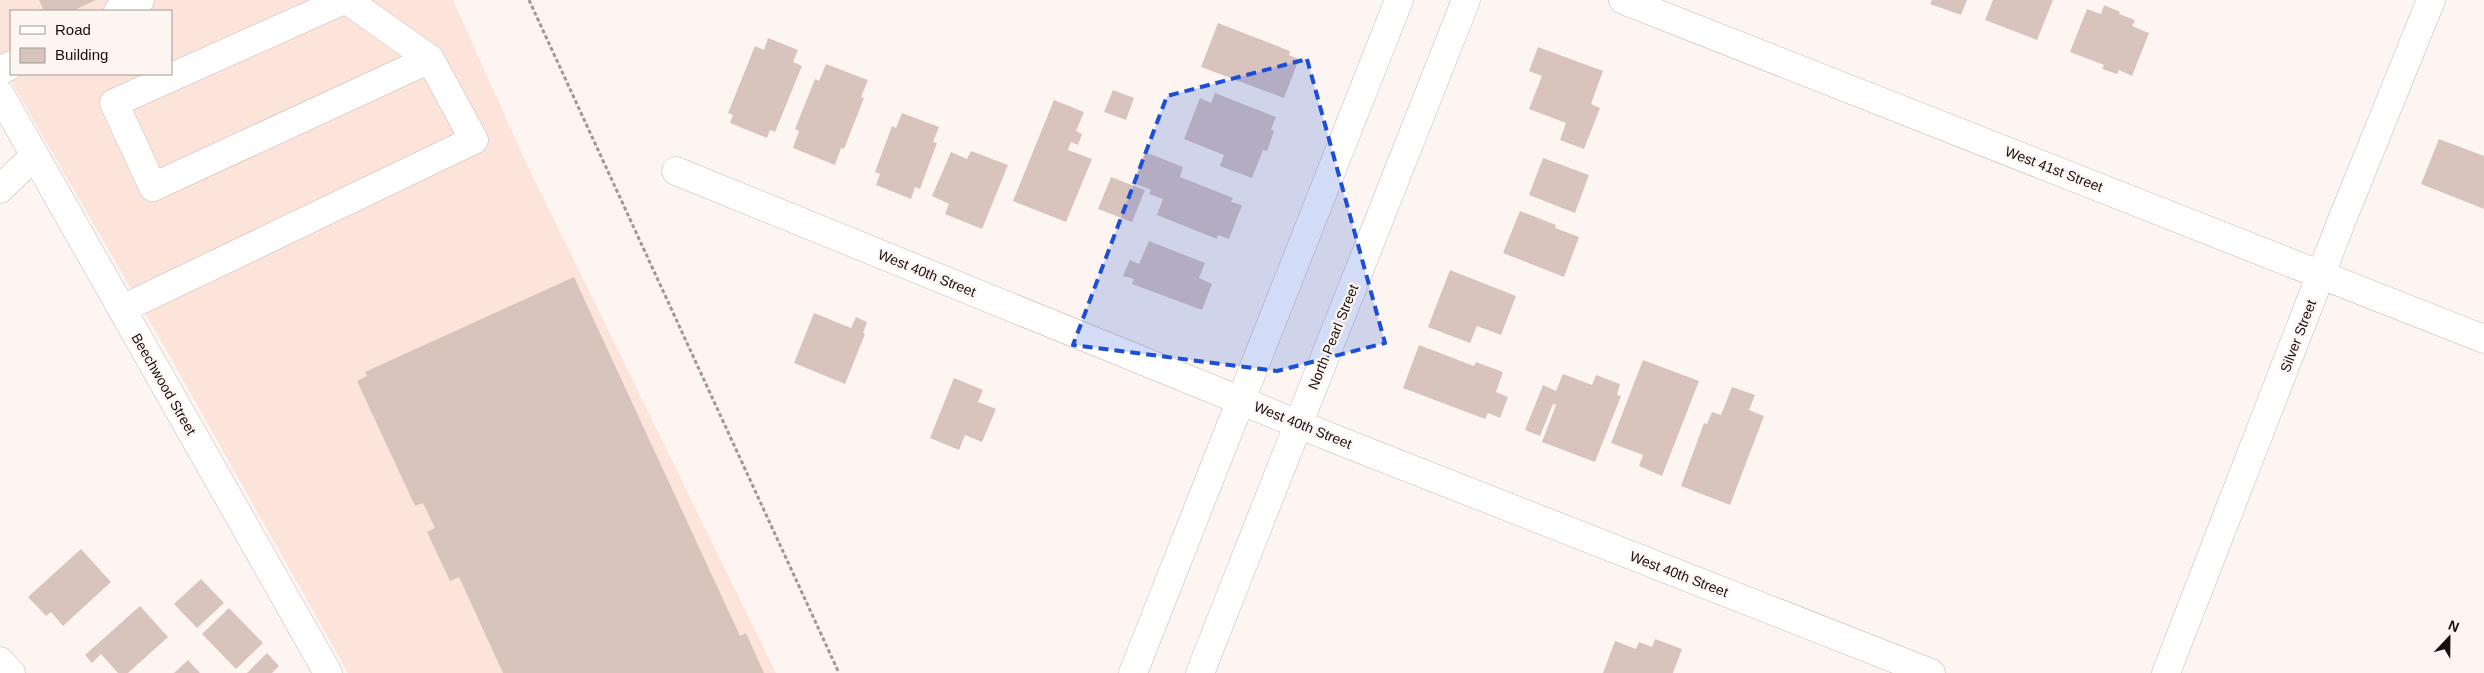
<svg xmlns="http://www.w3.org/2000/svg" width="2484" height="673" viewBox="0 0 2484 673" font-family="Arial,sans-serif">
	<rect width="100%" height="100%" fill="#fdf5f1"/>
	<!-- built -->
	<path fill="#fce4db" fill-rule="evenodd" d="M0,0h453l69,154 254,519h-428l-192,-341 -156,-270zM11,11h160v63h-160z"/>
	<!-- building -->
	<g fill="#d9c4bd">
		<polygon points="39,0 96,0 72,11 44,11"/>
		<polygon points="1932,0 1967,0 1961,15 1930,4"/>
		<polygon points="1993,0 2053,0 2037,40 1985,20"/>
		<polygon points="2104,5 2120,12 2119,14 2135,20 2132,26 2149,33 2132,76 2119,70 2117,74 2102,69 2104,65 2070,52 2087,9 2101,14"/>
		<polygon points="1218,23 1290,51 1289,55 1299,59 1284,98 1201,67"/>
		<polygon points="768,38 798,50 793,62 802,66 775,132 770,130 767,138 730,123 733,115 728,113 755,46 764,50"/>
		<polygon points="1538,47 1603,71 1591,104 1600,108 1584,149 1560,140 1566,123 1529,109 1542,76 1529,71"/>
		<polygon points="826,64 868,80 861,97 864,98 844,149 841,148 835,165 793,148 799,131 795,129 815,79 819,81"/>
		<polygon points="1113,90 1134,98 1126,120 1104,112"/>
		<polygon points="1215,93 1276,117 1271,129 1274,131 1267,151 1263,150 1252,178 1220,166 1224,155 1184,139 1200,98 1211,103"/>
		<polygon points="1054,100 1084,112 1076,131 1082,134 1078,145 1071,142 1068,150 1092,159 1066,222 1013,201"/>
		<polygon points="902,113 939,127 933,142 937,143 920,189 915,187 911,199 876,185 880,174 875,172 892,126 896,128"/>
		<polygon points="2439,139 2484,156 2484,209 2421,184"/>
		<polygon points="971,151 1008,165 982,229 945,214 949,204 932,196 951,152 967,159"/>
		<polygon points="1145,152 1183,167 1180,177 1233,198 1231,202 1242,205 1229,239 1218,235 1217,239 1157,215 1163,199 1149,194 1151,190 1133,183"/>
		<polygon points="1543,158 1589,175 1575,213 1529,195"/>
		<polygon points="1111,177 1145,190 1132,222 1098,209"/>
		<polygon points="1520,211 1556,225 1555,228 1579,237 1564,277 1503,253"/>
		<polygon points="1149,241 1205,263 1199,278 1212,284 1202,310 1132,284 1134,279 1123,276 1130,260 1139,264"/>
		<polygon points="1450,270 1516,296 1501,335 1477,326 1470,343 1428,327"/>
		<polygon points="574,277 740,636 746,633 764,673 503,673 459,577 450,581 427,532 435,528 423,503 415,506 357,381 367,376 365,372"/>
		<polygon points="814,313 851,328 856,317 867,322 863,333 865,334 845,384 794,363"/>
		<polygon points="1419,345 1474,366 1476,362 1503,372 1496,392 1508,397 1500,418 1488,413 1485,419 1403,388"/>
		<polygon points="1643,360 1699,381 1662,476 1639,466 1643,455 1611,443"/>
		<polygon points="1563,374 1592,385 1596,375 1620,384 1617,395 1621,396 1595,462 1542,442 1556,405 1553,404 1540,436 1525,430 1543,385 1556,391"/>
		<polygon points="954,378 983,390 978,402 996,409 982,442 965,435 959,450 930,438"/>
		<polygon points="1732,387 1755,395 1749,410 1764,416 1730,505 1681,486 1704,423 1707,424 1712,412 1721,415"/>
		<polygon points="81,549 111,582 63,626 51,612 46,616 28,597"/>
		<polygon points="201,579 224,603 197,628 174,604"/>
		<polygon points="140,606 168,637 128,673 118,673 101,654 92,663 85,655"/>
		<polygon points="229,608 263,643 236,669 202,634"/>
		<polygon points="1655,639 1682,649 1673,673 1603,673 1615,641 1636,649 1639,642 1652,647"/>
		<polygon points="267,653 279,666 272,673 247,673"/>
		<polygon points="188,660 200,673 174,673"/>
	</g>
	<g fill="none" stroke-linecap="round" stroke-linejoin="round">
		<defs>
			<g id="minor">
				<polyline points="344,0 114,103 153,187 430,59"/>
				<polyline points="1623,0 2484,339"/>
				<polyline points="118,11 140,0"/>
				<polyline points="0,71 11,65"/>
				<polyline points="0,94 328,673"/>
				<polyline points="676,171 1340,441 1931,673"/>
				<polyline points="0,189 34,156"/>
				<polyline points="122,309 474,140 430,59 347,0"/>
				<polyline points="0,661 11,673"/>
				<polyline points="1133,673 1399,0"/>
				<polyline points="1200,673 1466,0"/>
				<polyline points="2166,673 2342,220 2431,0"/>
			</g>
		</defs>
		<!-- minor casing -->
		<use href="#minor" stroke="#cbb7af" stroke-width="29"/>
		<!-- path -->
		<polyline stroke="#a09895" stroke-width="3" stroke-dasharray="4 2.5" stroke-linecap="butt" points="529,0 839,673"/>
		<!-- minor -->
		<use href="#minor" stroke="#fff" stroke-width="28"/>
	</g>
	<!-- marked area -->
	<path fill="#1d4ed8" fill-opacity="0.2" stroke="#1d4ed8" stroke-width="4" stroke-dasharray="10 6" stroke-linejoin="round" d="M1307,59l78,284 -108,28 -204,-26 94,-249z"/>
	<g text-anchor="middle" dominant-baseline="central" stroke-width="4.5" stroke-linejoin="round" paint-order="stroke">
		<!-- street labels -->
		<g font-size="14" fill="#17100e" stroke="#fdf5f1">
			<text transform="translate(2054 169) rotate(21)">West 41st Street</text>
			<text transform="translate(927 273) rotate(22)">West 40th Street</text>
			<text transform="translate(2298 336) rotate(-69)">Silver Street</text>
			<text transform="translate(1333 337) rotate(-68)">North Pearl Street</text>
			<text transform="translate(164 384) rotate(60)">Beechwood Street</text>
			<text transform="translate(1303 425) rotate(22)">West 40th Street</text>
			<text transform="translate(1679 574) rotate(21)">West 40th Street</text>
		</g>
	</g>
	<!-- legend -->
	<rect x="10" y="10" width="162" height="65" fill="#fdf5f1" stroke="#a19996"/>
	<rect x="20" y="26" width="25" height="8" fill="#ffffff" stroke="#a19996"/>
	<text x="55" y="35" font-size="15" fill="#17100e">Road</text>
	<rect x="20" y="48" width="25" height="15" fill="#d9c4bd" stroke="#a19996"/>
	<text x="55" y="60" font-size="15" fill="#17100e">Building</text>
	<!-- north arrow -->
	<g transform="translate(2449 638) rotate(22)" stroke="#fdf5f1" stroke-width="4" paint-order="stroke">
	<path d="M0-4L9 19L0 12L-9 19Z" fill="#17100e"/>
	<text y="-8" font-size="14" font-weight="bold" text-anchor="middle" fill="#17100e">N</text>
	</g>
</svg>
